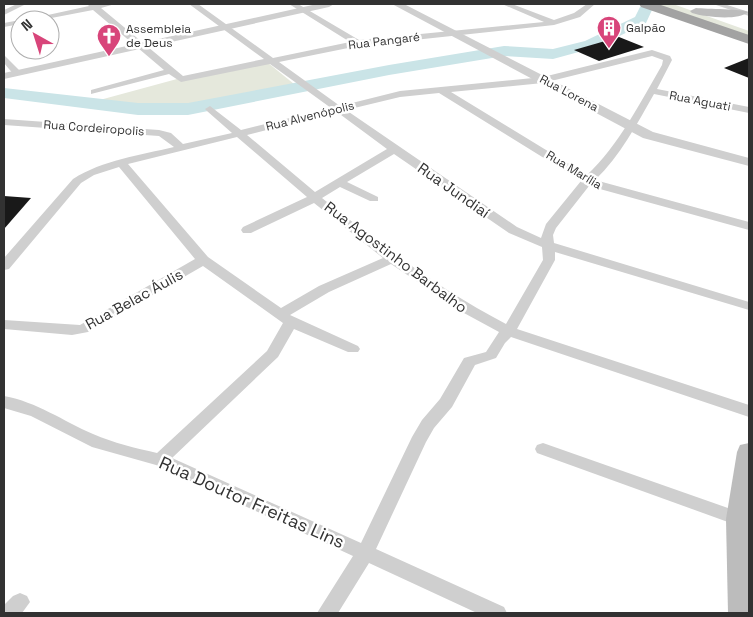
<svg xmlns="http://www.w3.org/2000/svg" width="753" height="617" viewBox="0 0 753 617" font-family="'Space Grotesk',sans-serif">
	<rect width="100%" height="100%" fill="#fff"/>
	<!-- green -->
	<g fill="#e5e8dc">
		<polygon points="655,4 673,4 749,31 749,38"/>
		<polygon points="267,62 294,84 206,106 141,106 96,101 177,79"/>
	</g>
	<g fill="none" stroke-linecap="round" stroke-linejoin="round">
		<!-- river -->
		<polygon fill="#cae4e7" fill-rule="evenodd" points="645,6 652,10 646,23 597,47 553,59 504,56 389,75 188,115 138,115 4,98 4,88 138,103 188,103 389,65 504,46 553,49 585,41 635,17 640,7"/>
	</g>
	<!-- building -->
	<g fill="#191919">
		<polygon points="619,37 644,47 599,61 574,50"/>
		<polygon points="749,58 749,78 724,68"/>
		<polygon points="4,196 31,198 4,229"/>
	</g>
	<g fill="none" stroke-linecap="round" stroke-linejoin="round">
		<!-- minor -->
		<g fill="#cfcfcf" fill-rule="evenodd">
			<polygon points="17,4 26,4 4,15 4,10"/>
			<path d="M87,4h28l-14,4 82,68 81,-17 -75,-55h9l75,54 77,-16 -61,-38h9l61,36 185,-18 -42,-18h10l42,16 20,-7 13,-9h8l-15,13 -26,8 -196,21 -79,16 61,44 60,-15 143,-14 109,-27 18,6 2,4 -15,29 92,18v6l-95,-19c-17,30 -34,62 -59,86l154,42v8l-160,-44 -33,42 -3,7 1,8 195,59v8l-194,-58v8l-38,69 232,76v12l-238,-80 -6,6 -9,15 -21,7 -23,42 -18,21 -8,14 -50,107 128,58 3,6h-30l-108,-50 -31,50h-21l36,-57 -197,-91 -64,-18 -61,-31 -27,-8v-12c33,6 59,25 89,38 21,9 42,14 64,19l110,-102 16,-28 -80,-57 -115,66 -16,3 -68,-6v-9l76,5 115,-66 -76,-92 -25,8 -13,8 -72,86 -5,1v-12l69,-79c30,-19 67,-24 101,-32l-15,-11 -155,-11v-6l155,11 12,3 12,11 49,-11 -25,-22 -2,-2 5,-3 31,24 90,-22 -61,-44 -89,18 -12,-8 -78,20v-4l73,-20 -71,-60 -52,10h-16l64,-14zM652,56l11,4 -1,5c-22,38 -43,80 -75,110l-136,-83 92,-9zM439,93l142,88 -35,43 -5,14 -24,-11 -171,-117 54,-13zM337,112l50,37 -72,43 -68,-57zM237,137l70,60 -64,30 -2,3 2,3h8l63,-30 69,55 -64,28 -38,22 -73,-51 -80,-93zM394,154l115,79 33,14 1,13 -37,64c-67,-35 -125,-79 -184,-126l18,-11 30,14h8v-4l-31,-15zM391,264l73,49 35,19 -13,20 -22,6 -24,41 -18,21 -10,17 -51,106 -189,-85 106,-101 16,-28 54,23h10l2,-3 -2,-3 -68,-31 39,-23z"/>
			<polygon points="713,4 724,4 749,12 749,16"/>
			<polygon points="20,20 20,24 4,27 4,23"/>
			<polygon points="4,55 20,71 20,75 14,75 4,63"/>
			<polygon points="543,443 745,514 748,519 745,524 739,526 537,453 535,449 537,445"/>
			<polygon points="20,593 27,596 30,602 22,613 4,613 4,605 13,596"/>
		</g>
		<!-- tertiary -->
		<g fill="#cfcfcf" fill-rule="evenodd">
			<polygon points="317,4 334,4 329,7 4,79 4,73"/>
			<polygon points="392,4 404,4 653,132 749,158 749,166 643,138"/>
		</g>
		<!-- secondary -->
		<g fill="#bcbcbc" fill-rule="evenodd">
			<path d="M696,8c10,1 48,1 52,4 -10,9 -43,5 -56,1l-2,-2z"/>
			<polygon points="749,443 749,613 728,613 726,519 737,452 740,445"/>
		</g>
		<!-- trunk -->
		<polygon fill="#a2a2a2" fill-rule="evenodd" points="639,4 658,4 749,35 749,44 641,7"/>
	</g>
	<!-- icons -->
	<defs>
		<symbol id="building-pin" viewBox="-11 -11 22 30"><path d="M0 17L-7.5 6A9.5 9.5 0 1 1 7.5 6Z" fill="#d8457a" stroke="#fff"/><path d="M-4-6H4V6H1V3H-1V6H-4ZM-2.5-4.3h1.7v1.8h-1.7ZM.8-4.3h1.7v1.8H.8ZM-2.5-1h1.7V.8h-1.7ZM.8-1h1.7V.8H.8Z" fill="#fff"/></symbol>
		<symbol id="church-pin" viewBox="-11 -11 22 30"><path d="M0 17L-7.5 6A9.5 9.5 0 1 1 7.5 6Z" fill="#d8457a" stroke="#fff"/><path d="M-1.2-6h2.4v3.5h3.3v2.4h-3.3V6h-2.4V-.1h-3.3v-2.4h3.3Z" fill="#fff"/></symbol>
	</defs>
	<g fill-rule="evenodd">
		<use href="#building-pin" x="595" y="14" width="28" height="38"/>
		<use href="#church-pin" x="95" y="22" width="28" height="38"/>
	</g>
	<g text-anchor="middle" dominant-baseline="central" stroke-width="5" stroke-linejoin="round" paint-order="stroke">
		<!-- far-poi labels -->
		<g font-size="12" fill="#323232" stroke="#fff" text-anchor="start">
			<text x="626" y="28">Galpão</text>
			<text x="126" y="29">Assembleia<tspan x="126" dy="14">de Deus</tspan></text>
		</g>
		<!-- far-street labels -->
		<g font-size="12" fill="#323232" stroke="#fff">
			<text transform="translate(384 41) rotate(-7)">Rua Pangaré</text>
			<text transform="translate(569 93) rotate(28)">Rua Lorena</text>
			<text transform="translate(700 101) rotate(11)">Rua Aguati</text>
			<text transform="translate(310 116) rotate(-14)">Rua Alvenópolis</text>
			<text transform="translate(94 128) rotate(4)">Rua Cordeiropolis</text>
			<text transform="translate(574 170) rotate(31)">Rua Marília</text>
		</g>
		<!-- street labels -->
		<g font-size="15" fill="#323232" stroke="#fff">
			<text transform="translate(454 190) rotate(35)">Rua Jundiaí</text>
			<text transform="translate(396 257) rotate(37)">Rua Agostinho Barbalho</text>
			<text transform="translate(134 299) rotate(-29)">Rua Belac Áulis</text>
		</g>
		<!-- near-street labels -->
		<g font-size="18" fill="#323232" stroke="#fff">
			<text transform="translate(252 502) rotate(24)">Rua Doutor Freitas Lins</text>
		</g>
	</g>
	<!-- border -->
	<rect width="753" height="617" fill="none" stroke="#323232" stroke-width="10"/>
	<!-- north arrow -->
	<g transform="translate(35 35) rotate(321)"><circle r="24" fill="#ffffff" stroke="#adadad"/>
	<path d="M0-4L9 19L0 12L-9 19Z" fill="#d8457a"/>
	<text y="-8" font-size="14" font-weight="bold" text-anchor="middle" fill="#323232">N</text>
	</g>
</svg>
